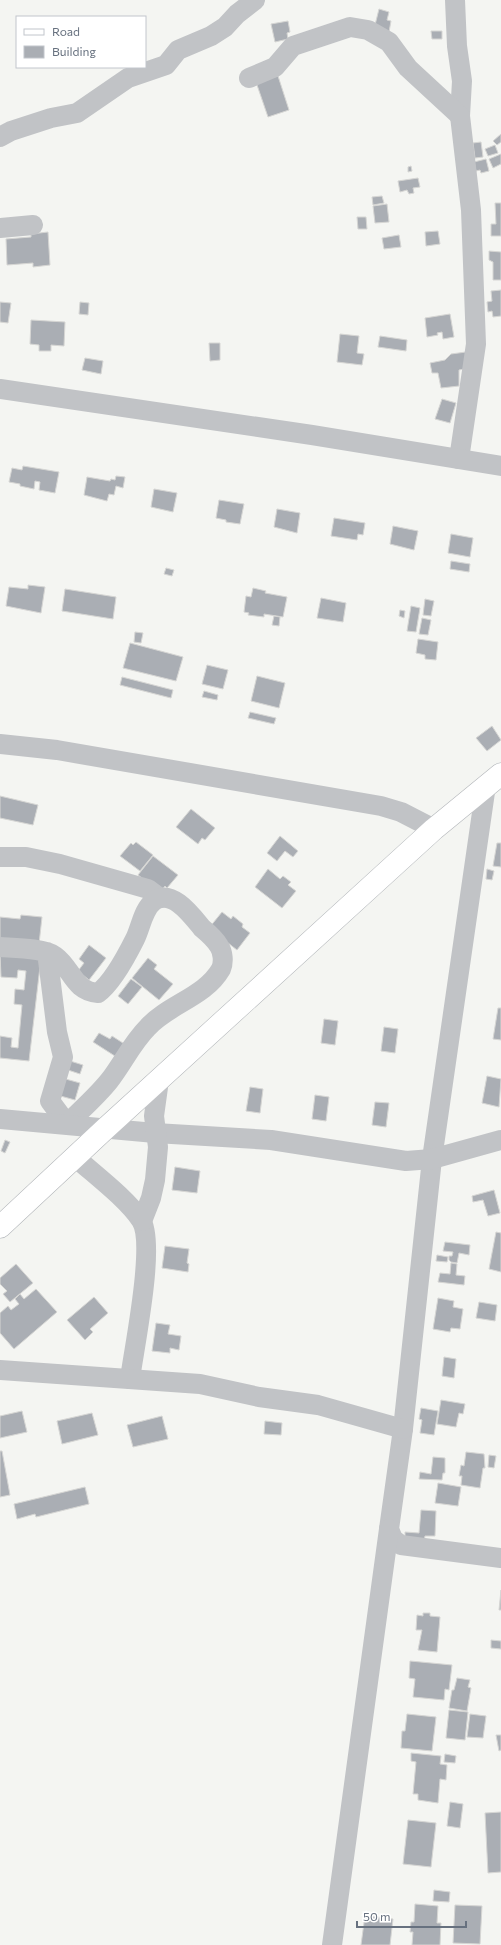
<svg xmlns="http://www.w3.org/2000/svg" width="501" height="1945" viewBox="0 0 501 1945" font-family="Commissioner,sans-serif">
	<rect width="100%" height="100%" fill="#f4f5f2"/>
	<!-- building -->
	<g fill="#aaaeb4" stroke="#d6d6d4">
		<polygon points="379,9 389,12 387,20 391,21 389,32 374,29"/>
		<polygon points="288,21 290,32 287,33 288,39 275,42 271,24"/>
		<polygon points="431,31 442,31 442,39 432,39"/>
		<polygon points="278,76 289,110 268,117 256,82"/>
		<polygon points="501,134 501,142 497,145 493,141"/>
		<polygon points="481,142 483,157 475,158 473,143"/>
		<polygon points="495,145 498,153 488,156 485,149"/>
		<polygon points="501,154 501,164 493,168 489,159"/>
		<polygon points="486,159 489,171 481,173 480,170 476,171 474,162"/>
		<polygon points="411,166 412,171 408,172 408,167"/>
		<polygon points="418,178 420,187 413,188 414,193 409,194 407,190 400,192 398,181"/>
		<polygon points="382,196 384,203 373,205 372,197"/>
		<polygon points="495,203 501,203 501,236 491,236 491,224 496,224"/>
		<polygon points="387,204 389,222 375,223 373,206"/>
		<polygon points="357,217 366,217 367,229 358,229"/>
		<polygon points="438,231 440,244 426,246 425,232"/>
		<polygon points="48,232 50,265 33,267 33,263 7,265 6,239 31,237 31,234"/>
		<polygon points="399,235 401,247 384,249 382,238"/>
		<polygon points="489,251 501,252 501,280 493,280 493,262 489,260"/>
		<polygon points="501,290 501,316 493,317 492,311 488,312 487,302 492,301 491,291"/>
		<polygon points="0,302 11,303 8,323 0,322"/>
		<polygon points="80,302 89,303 88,315 79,314"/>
		<polygon points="450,314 454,337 443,339 442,332 437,333 438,335 427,337 425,318"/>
		<polygon points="31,320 65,322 64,346 51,345 51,351 39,351 39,345 30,344"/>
		<polygon points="340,334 359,336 357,353 364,354 362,365 337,362"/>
		<polygon points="380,336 407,340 406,351 378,347"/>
		<polygon points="209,343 220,343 220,360 210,361"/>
		<polygon points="466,352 464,369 459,370 459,386 441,388 438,373 432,373 430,363 445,360 451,354"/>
		<polygon points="85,358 103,361 101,374 82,370"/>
		<polygon points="442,399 456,403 450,423 435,419"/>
		<polygon points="23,466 59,472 55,493 39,490 40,482 35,481 34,489 20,486 20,484 9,482 12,468 22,470"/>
		<polygon points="116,476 125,477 123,488 116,486 114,495 109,494 107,501 84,495 87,477 110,481 111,479 115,480"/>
		<polygon points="154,489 177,493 173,512 151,507"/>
		<polygon points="219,500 244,504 240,524 226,522 226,520 216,518"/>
		<polygon points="277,509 300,513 297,533 274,527"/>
		<polygon points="334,518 365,523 363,535 358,534 357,540 331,536"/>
		<polygon points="393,526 418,531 414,550 390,544"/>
		<polygon points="451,534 473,538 470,557 448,553"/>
		<polygon points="451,561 470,564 469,572 450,569"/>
		<polygon points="166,568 174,570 172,576 164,574"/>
		<polygon points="28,585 45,587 41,613 6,606 9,587 28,589"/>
		<polygon points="253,588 266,591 265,593 287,597 283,617 264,614 264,617 248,615 249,613 244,612 246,596 251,597"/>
		<polygon points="65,589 116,597 113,619 62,611"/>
		<polygon points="321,598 346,603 343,622 317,618"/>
		<polygon points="425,599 434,601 431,616 423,615"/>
		<polygon points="411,606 420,608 416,632 407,631"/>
		<polygon points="400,610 405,611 404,618 399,616"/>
		<polygon points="274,616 280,617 279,626 272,625"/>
		<polygon points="422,618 431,620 428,635 419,634"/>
		<polygon points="135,632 143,633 141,643 134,642"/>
		<polygon points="418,639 438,642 436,660 425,659 425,655 416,653"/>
		<polygon points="130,643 183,657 176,681 123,668"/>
		<polygon points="207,665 228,670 223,689 202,684"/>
		<polygon points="257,676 285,683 279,708 251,701"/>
		<polygon points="122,677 173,690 171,698 120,685"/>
		<polygon points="204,691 218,695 217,700 202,697"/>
		<polygon points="250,712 276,718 274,724 248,718"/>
		<polygon points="492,726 501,740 487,751 476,738"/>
		<polygon points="0,796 38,805 33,825 0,818"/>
		<polygon points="191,809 215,828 205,840 202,838 198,844 176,827"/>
		<polygon points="280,836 298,851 293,857 285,851 277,861 267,853"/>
		<polygon points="136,842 153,855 140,871 120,856 131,843 133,845"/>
		<polygon points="497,843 501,843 501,867 493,866"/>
		<polygon points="153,856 178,875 167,888 165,886 160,892 138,875"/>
		<polygon points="268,869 280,879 283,876 291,882 288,885 296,891 282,908 255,887"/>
		<polygon points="487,869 494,871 492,880 486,879"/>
		<polygon points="222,912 231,919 233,916 243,924 242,927 250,933 237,950 209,928"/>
		<polygon points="21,915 42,917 39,944 0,939 0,917 20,919"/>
		<polygon points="89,945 106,958 89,980 78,971 84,963 79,959"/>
		<polygon points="0,954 41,958 29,1061 0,1058 0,1036 12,1038 11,1047 18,1048 22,1005 14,1004 15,989 24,990 26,971 18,970 17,978 1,977"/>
		<polygon points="148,958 157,965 154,969 173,984 159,1000 132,978"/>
		<polygon points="131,979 142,987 128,1004 118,996"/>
		<polygon points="498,1008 501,1008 501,1040 493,1039"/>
		<polygon points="324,1019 338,1021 335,1045 321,1043"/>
		<polygon points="384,1027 398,1029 395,1053 381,1051"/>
		<polygon points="99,1033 110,1039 112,1036 126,1045 118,1058 93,1042"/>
		<polygon points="67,1060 83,1065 80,1074 65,1069"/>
		<polygon points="487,1076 501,1079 499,1107 482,1103"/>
		<polygon points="62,1078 80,1083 75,1100 57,1095"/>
		<polygon points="250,1087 263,1089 260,1113 246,1111"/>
		<polygon points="315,1095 329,1097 326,1121 312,1119"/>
		<polygon points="375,1102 389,1103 386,1127 372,1125"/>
		<polygon points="5,1140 10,1142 5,1153 1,1151"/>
		<polygon points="175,1167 200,1171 197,1193 172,1190"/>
		<polygon points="494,1190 500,1213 488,1216 483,1200 473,1202 472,1196"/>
		<polygon points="496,1232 501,1233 501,1272 489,1269"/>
		<polygon points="445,1242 470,1245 469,1255 459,1253 457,1263 451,1262 449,1260 449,1256 452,1256 453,1252 443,1251"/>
		<polygon points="165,1246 189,1249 187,1263 189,1264 188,1272 162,1268"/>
		<polygon points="437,1255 448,1257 447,1262 436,1261"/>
		<polygon points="451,1263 457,1264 456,1275 465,1276 464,1285 438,1282 440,1273 450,1274"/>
		<polygon points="16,1264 33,1283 10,1302 3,1294 7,1291 0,1284 0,1278"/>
		<polygon points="36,1289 57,1312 14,1349 0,1333 0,1313 8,1306 11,1310 19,1304 15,1299 20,1294 24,1299"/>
		<polygon points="94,1297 108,1313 90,1329 93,1332 85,1340 67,1320"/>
		<polygon points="438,1298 454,1301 453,1307 463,1309 460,1329 451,1328 450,1332 433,1329"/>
		<polygon points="479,1302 497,1305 495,1321 476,1318"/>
		<polygon points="156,1323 170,1325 168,1334 181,1336 179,1350 170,1348 170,1353 152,1351"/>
		<polygon points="444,1357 456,1359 454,1378 442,1376"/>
		<polygon points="441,1400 465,1404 463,1414 459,1413 456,1427 437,1424"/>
		<polygon points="421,1408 438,1411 434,1435 420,1433 422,1420 419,1419"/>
		<polygon points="22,1411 27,1432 0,1438 0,1416"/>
		<polygon points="92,1413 98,1435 62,1444 57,1421"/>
		<polygon points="162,1416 168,1439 133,1447 127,1425"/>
		<polygon points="265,1421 282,1423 281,1435 264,1434"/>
		<polygon points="0,1451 2,1451 10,1495 0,1497"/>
		<polygon points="466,1452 484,1454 485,1468 483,1468 480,1488 461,1485 462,1476 459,1476 461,1465 464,1466"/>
		<polygon points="489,1455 496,1456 494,1468 488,1467"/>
		<polygon points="433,1457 445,1458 445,1473 443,1473 442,1480 419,1479 420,1472 431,1474"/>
		<polygon points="438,1483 461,1487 458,1506 435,1503"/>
		<polygon points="85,1487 89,1504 36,1517 35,1514 17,1519 14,1504"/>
		<polygon points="421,1510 436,1511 435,1536 425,1536 424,1541 405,1540 405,1532 419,1533"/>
		<polygon points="501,1590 501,1610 499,1610"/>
		<polygon points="423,1613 430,1613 430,1616 440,1617 437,1652 418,1650 422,1630 416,1630 417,1615 423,1616"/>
		<polygon points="491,1640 501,1641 501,1649 491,1648"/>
		<polygon points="410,1661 452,1665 449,1690 445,1689 444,1700 413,1697 415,1679 409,1678"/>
		<polygon points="457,1678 470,1680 468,1687 471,1688 467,1711 449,1708 452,1690 454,1690"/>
		<polygon points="449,1710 468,1712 465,1740 446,1738"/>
		<polygon points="407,1714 436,1717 432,1751 401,1748 402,1731 405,1731"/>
		<polygon points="470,1714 486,1716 483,1738 467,1737"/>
		<polygon points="496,1735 501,1735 501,1750 499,1751"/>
		<polygon points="411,1753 441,1756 440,1764 447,1765 446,1780 440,1779 438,1803 418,1800 418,1794 413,1794 416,1762 411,1761"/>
		<polygon points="445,1754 456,1756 455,1763 444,1762"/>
		<polygon points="450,1802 463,1804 460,1828 447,1826"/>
		<polygon points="501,1812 501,1872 488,1873 485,1813"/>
		<polygon points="408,1820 436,1823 431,1867 403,1864"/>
		<polygon points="434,1890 450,1892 449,1902 433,1901"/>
		<polygon points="415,1904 438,1906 437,1923 441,1923 440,1945 412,1945 413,1932 410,1932 411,1922 414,1922"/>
		<polygon points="455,1905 482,1906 480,1944 453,1943"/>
		<polygon points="365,1915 393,1919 390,1945 361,1945"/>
	</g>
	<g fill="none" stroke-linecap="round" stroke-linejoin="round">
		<defs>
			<polyline id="major" points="0,1227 106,1128 434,829 501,774"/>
		</defs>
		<!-- major casing -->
		<use href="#major" stroke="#b2b5b9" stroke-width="23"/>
		<!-- minor -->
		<g stroke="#c1c3c6" stroke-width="20">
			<polyline points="455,0 457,46 462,81 460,116 471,210 476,344 459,459"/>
			<polyline points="249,78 275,67 293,46 350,27 368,30 389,42 408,68 460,116"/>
			<polyline points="0,137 11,131 51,118 77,113 128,78 166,65 178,50 211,36 225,27 237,14 255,0"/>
			<polyline points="0,228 33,225"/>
			<polyline points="0,389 312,435 501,466"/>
			<polyline points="0,744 57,750 381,806 401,812 434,829"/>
			<polyline points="486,785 432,1159 403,1429 389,1529 393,1539 401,1545 501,1558"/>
			<polyline points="0,857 26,857 60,864 148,889 160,898"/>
			<path d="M0,947c14,1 44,1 55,9 17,12 18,35 43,37 14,-10 29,-38 37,-54 6,-12 8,-30 19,-38 18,-13 38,15 48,27 6,5 13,11 17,18 4,6 5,16 2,23 -16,28 -52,35 -73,58 -16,16 -25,36 -39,54 -12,15 -28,29 -42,43l-17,-23 13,-44 -6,-25 -10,-80"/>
			<polyline points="0,1119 155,1133 271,1140 406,1161 432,1159 501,1140"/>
			<path d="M75,1157c20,18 51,41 66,63 15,23 -7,128 -11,159"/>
			<polyline points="142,1221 151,1198 155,1180 158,1147 154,1116 159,1080"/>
			<polyline points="0,1370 200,1384 259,1397 318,1405 403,1429"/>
			<polyline points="332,1945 389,1529"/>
		</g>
		<!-- major -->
		<use href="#major" stroke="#fff" stroke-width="22"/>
	</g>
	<!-- legend -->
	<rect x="16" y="16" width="130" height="52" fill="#ffffff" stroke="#c2c6cc"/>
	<rect x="24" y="29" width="20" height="6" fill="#ffffff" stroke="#c2c6cc"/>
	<text x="52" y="36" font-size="12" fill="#67717f">Road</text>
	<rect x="24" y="46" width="20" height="12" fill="#aaaeb4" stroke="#c2c6cc"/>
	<text x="52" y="56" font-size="12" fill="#67717f">Building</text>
	<!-- scale -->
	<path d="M357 1921v6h109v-6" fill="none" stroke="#67717f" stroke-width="2"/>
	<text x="363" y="1921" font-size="12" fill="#67717f" stroke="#ffffff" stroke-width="3" paint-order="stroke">50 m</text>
</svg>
